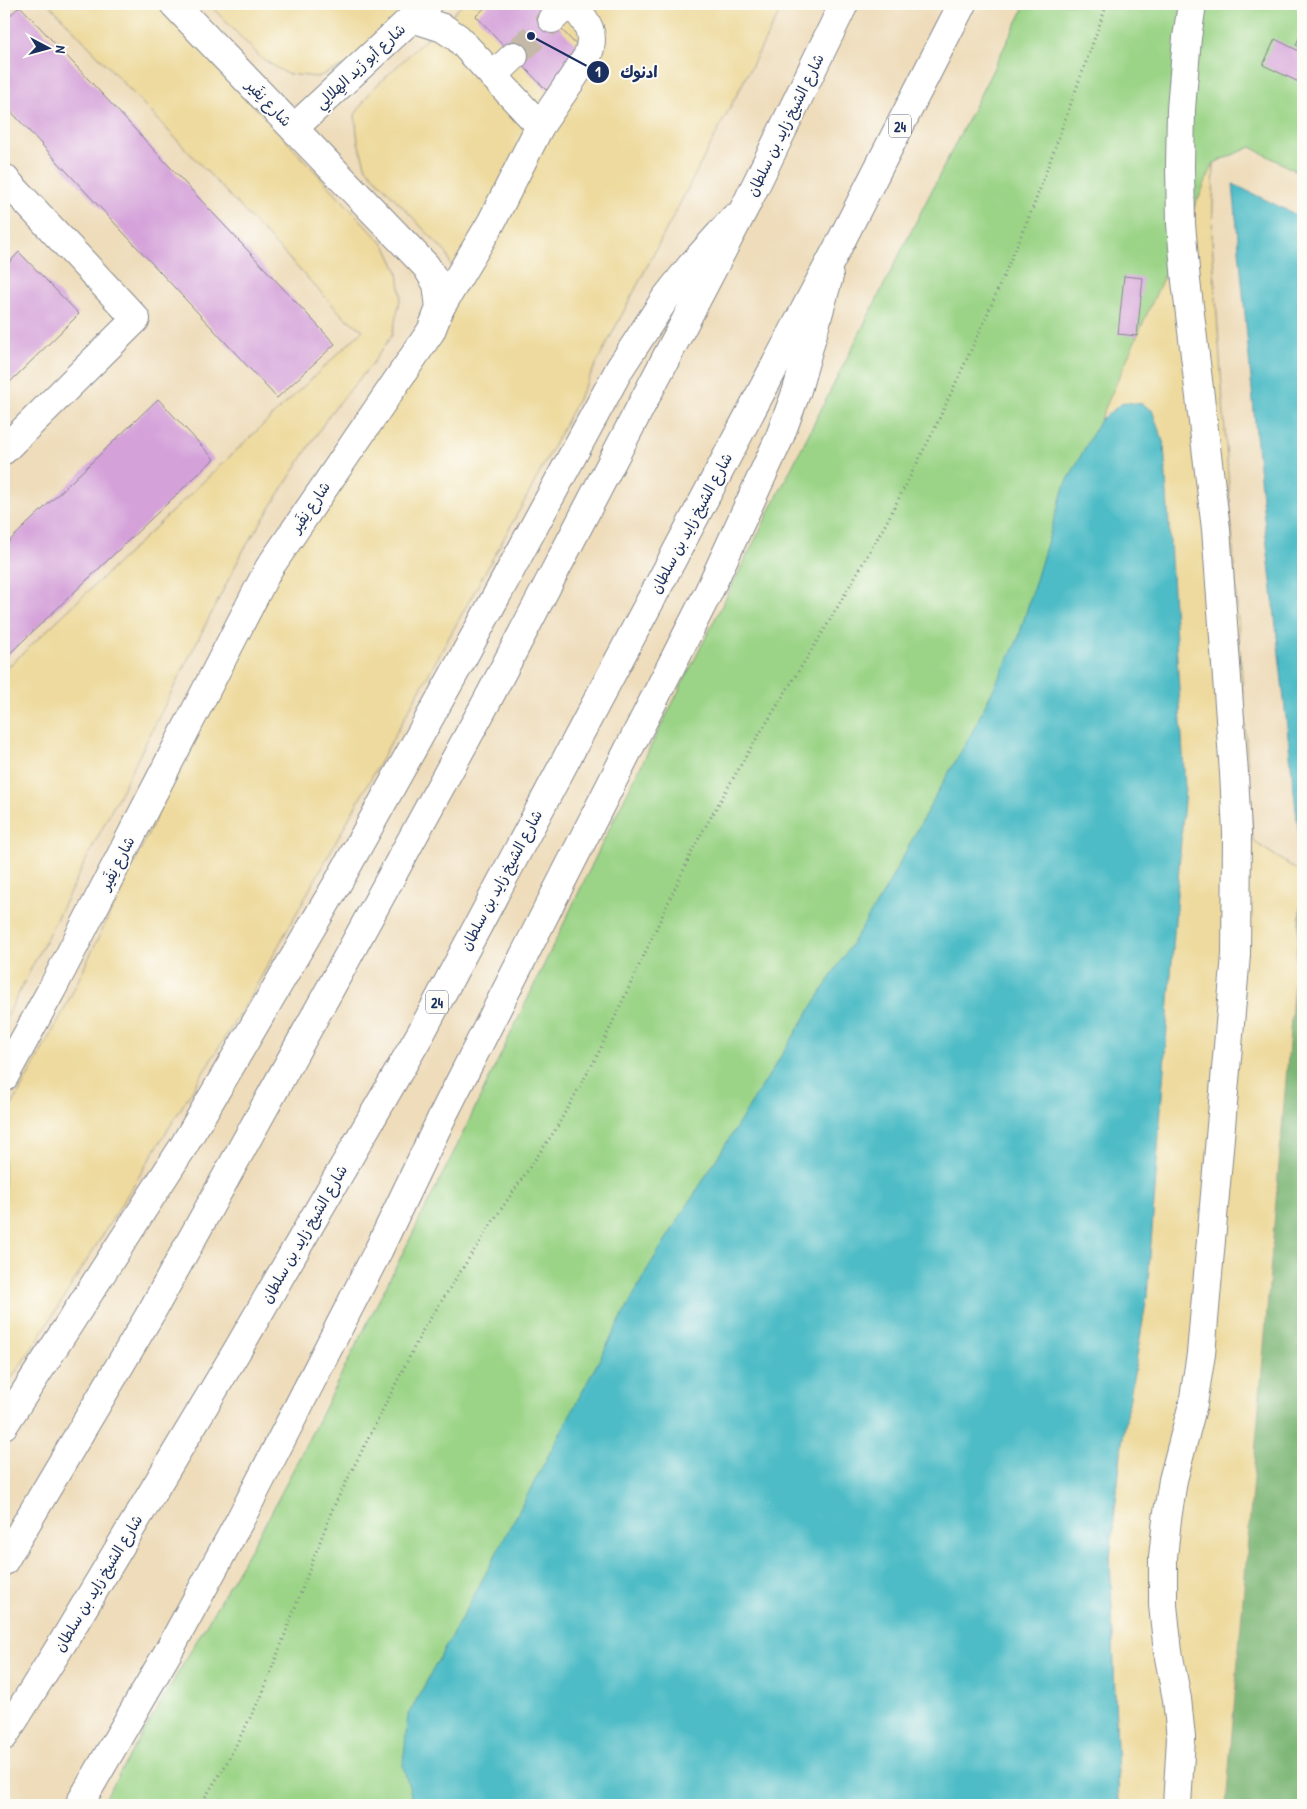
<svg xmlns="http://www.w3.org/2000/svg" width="1307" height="1809" viewBox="0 0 1307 1809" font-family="'Patrick Hand','Playpen Sans Arabic',sans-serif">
	<rect width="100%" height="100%" fill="#fdfcf7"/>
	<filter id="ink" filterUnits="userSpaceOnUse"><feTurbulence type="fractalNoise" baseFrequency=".02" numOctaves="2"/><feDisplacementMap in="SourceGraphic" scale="10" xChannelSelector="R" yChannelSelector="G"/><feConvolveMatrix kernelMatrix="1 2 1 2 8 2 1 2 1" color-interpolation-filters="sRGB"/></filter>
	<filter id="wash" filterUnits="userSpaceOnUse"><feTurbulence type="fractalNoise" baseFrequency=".0096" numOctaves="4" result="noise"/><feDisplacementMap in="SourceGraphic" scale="20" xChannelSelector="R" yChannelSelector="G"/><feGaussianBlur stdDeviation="1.12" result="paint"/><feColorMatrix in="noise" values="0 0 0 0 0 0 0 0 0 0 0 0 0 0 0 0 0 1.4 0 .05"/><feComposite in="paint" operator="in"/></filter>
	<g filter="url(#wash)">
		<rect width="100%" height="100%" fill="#eedcba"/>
		<!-- green -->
		<polygon fill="#9bd487" stroke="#5b8272" points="1026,4 1303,4 1303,175 1251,147 1214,163 1110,1557 1119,1805 101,1805 270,1515 453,1154 615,817"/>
		<!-- forest -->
		<polygon fill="#7cb674" stroke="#4c7269" points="1303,875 1303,1805 1223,1805"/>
		<!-- sand -->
		<g fill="#eeda9e" stroke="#84847e">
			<polygon points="49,4 158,4 386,247 398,272 401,296 392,335 372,364 329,415 243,551 4,1022 4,671 363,330 344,317"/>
			<polygon points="209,4 411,4 349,64 317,77 287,74 261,58"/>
			<polygon points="463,4 784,4 530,491 250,997 37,1341 4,1389 4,1120 62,1014 271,576 368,431 450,322 457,285 447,254 366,168 358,142 355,115 371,91"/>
			<polygon points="1214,163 1212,241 1253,841 1303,874 1226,1805 1119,1805 1110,1557 1122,1444 1124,402 1100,420"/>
		</g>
		<!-- water -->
		<g fill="#4ebcc6" stroke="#347692">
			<polygon points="1233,184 1303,218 1303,873 1262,499"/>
			<polygon points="1124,402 1142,404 1152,410 1164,444 1185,787 1147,1297 1122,1444 1110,1557 1119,1805 414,1805 403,1766 408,1715 471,1601 648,1268 884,892 937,793 970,736 1018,639 1064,487 1100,420"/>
		</g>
		<g id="blocks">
			<!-- building -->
			<g fill="#d4a1d9">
				<polygon points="489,4 537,4 584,53 546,90 476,16"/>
				<polygon points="20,6 335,344 277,398 4,104 4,21"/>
				<polygon points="1303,28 1303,48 1296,45"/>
				<polygon points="1275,39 1303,53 1303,84 1263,65"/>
				<polygon points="19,252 79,314 4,388 4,268"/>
				<polygon points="1124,276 1143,278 1137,336 1118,334"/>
				<polygon points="158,399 214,459 4,659 4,546"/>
			</g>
		</g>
	</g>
	<g filter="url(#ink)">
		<use href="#blocks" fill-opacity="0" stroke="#84868c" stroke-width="1"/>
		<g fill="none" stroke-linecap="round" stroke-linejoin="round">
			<!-- minor-tunnel -->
			<polyline stroke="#c4b9a8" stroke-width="28" stroke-dasharray="28 14" stroke-linecap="butt" points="514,56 552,19"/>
			<defs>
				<g id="minor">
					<polyline points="412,18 443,28 458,38 540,126"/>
					<polyline points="552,19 567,4"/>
					<polyline points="493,76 514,56"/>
					<polyline points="294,128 427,4"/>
					<polyline points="4,178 136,319 4,450"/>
					<path d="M440,308l51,-85 49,-97 47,-69c10,-24 0,-35 -15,-53"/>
					<polyline points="4,1077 52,989 269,568 431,331 440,308 437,284 426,266 174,4"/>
					<polyline points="1177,1805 1181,1738 1177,1699 1168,1652 1163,1605 1163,1557 1167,1519 1173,1480 1193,1404 1201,1354 1236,955 1237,833 1234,773 1216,529 1186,281 1181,224 1180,166 1181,109 1187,38 1192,4"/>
				</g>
				<g id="major">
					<polyline points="4,1425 183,1147 340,879 460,663 620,368 665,299 691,266 734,218"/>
					<polyline points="79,1805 168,1652 240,1520 378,1251 443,1115 708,593 779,439 797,390 829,276"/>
				</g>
				<g id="highway">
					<polyline points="4,1561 152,1311 330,989 486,703 747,203 844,4"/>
					<polyline points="4,1736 63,1642 238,1349 421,1033 837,249 962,4"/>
				</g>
			</defs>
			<!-- minor casing -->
			<use href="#minor" stroke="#84868c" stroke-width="30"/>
			<!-- major casing -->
			<use href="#major" stroke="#84868c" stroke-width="30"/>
			<!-- highway casing -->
			<use href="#highway" stroke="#84868c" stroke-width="30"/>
			<!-- path -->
			<polyline stroke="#84868c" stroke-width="3" stroke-dasharray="1 4" stroke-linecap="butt" points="200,1805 225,1766 262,1695 332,1510 423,1330 491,1224 554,1132 597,1056 695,845 750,749 823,632 885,525 934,430 984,322 1034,205 1107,4"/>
			<!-- minor -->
			<use href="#minor" stroke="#fff" stroke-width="28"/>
			<!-- major -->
			<use href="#major" stroke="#fff" stroke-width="28"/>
			<!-- highway -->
			<use href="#highway" stroke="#fff" stroke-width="28"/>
		</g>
	</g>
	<g text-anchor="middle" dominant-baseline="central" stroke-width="4" stroke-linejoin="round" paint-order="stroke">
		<!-- shield labels -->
		<g fill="#fdfcf7" stroke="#5f6c8c" stroke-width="1">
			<rect x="889" y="114.5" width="22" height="23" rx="4"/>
			<rect x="426" y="990.5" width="22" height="23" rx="4"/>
		</g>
		<g font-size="14" font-weight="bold" fill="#1b2f5e">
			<text x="900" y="126">24</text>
			<text x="437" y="1002">24</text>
		</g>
		<!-- street labels -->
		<g font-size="15" fill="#1b2f5e" stroke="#fdfcf7">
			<text transform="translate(360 66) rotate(-43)">شارع أبو زَيد الهِلالِي</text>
			<text transform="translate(269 103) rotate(46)">شارع نِفَير</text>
			<text transform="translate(785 125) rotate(-64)">شارع الشيخ زايد بن سلطان</text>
			<text transform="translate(310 507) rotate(-56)">شارع نِفَير</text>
			<text transform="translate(691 523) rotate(-62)">شارع الشيخ زايد بن سلطان</text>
			<text transform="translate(117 863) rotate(-63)">شارع نِفَير</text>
			<text transform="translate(501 880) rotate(-62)">شارع الشيخ زايد بن سلطان</text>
			<text transform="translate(304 1234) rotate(-60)">شارع الشيخ زايد بن سلطان</text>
			<text transform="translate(98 1583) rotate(-59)">شارع الشيخ زايد بن سلطان</text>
		</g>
	</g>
	<!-- callouts -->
	<path fill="none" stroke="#1b2f5e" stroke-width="2" d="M531 36L598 72"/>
	<g fill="#1b2f5e" stroke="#fdfcf7" stroke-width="2">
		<circle cx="531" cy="36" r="5"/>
		<circle cx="598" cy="72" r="12"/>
	</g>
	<g font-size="15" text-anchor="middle" font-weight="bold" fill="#fff">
		<text x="598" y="77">1</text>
	</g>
	<g font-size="16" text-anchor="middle" font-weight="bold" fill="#1b2f5e" stroke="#fdfcf7" stroke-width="4" stroke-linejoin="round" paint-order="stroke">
		<text x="639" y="78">ادنوك</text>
	</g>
	<!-- margin -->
	<rect width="1307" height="1809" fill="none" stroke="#fdfcf7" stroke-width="20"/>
	<!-- north arrow -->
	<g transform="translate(48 48) rotate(96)" stroke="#fdfcf7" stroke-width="4" paint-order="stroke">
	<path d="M0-4L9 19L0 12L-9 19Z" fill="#1b2f5e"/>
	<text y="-8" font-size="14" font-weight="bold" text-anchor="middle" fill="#1b2f5e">N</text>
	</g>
</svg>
